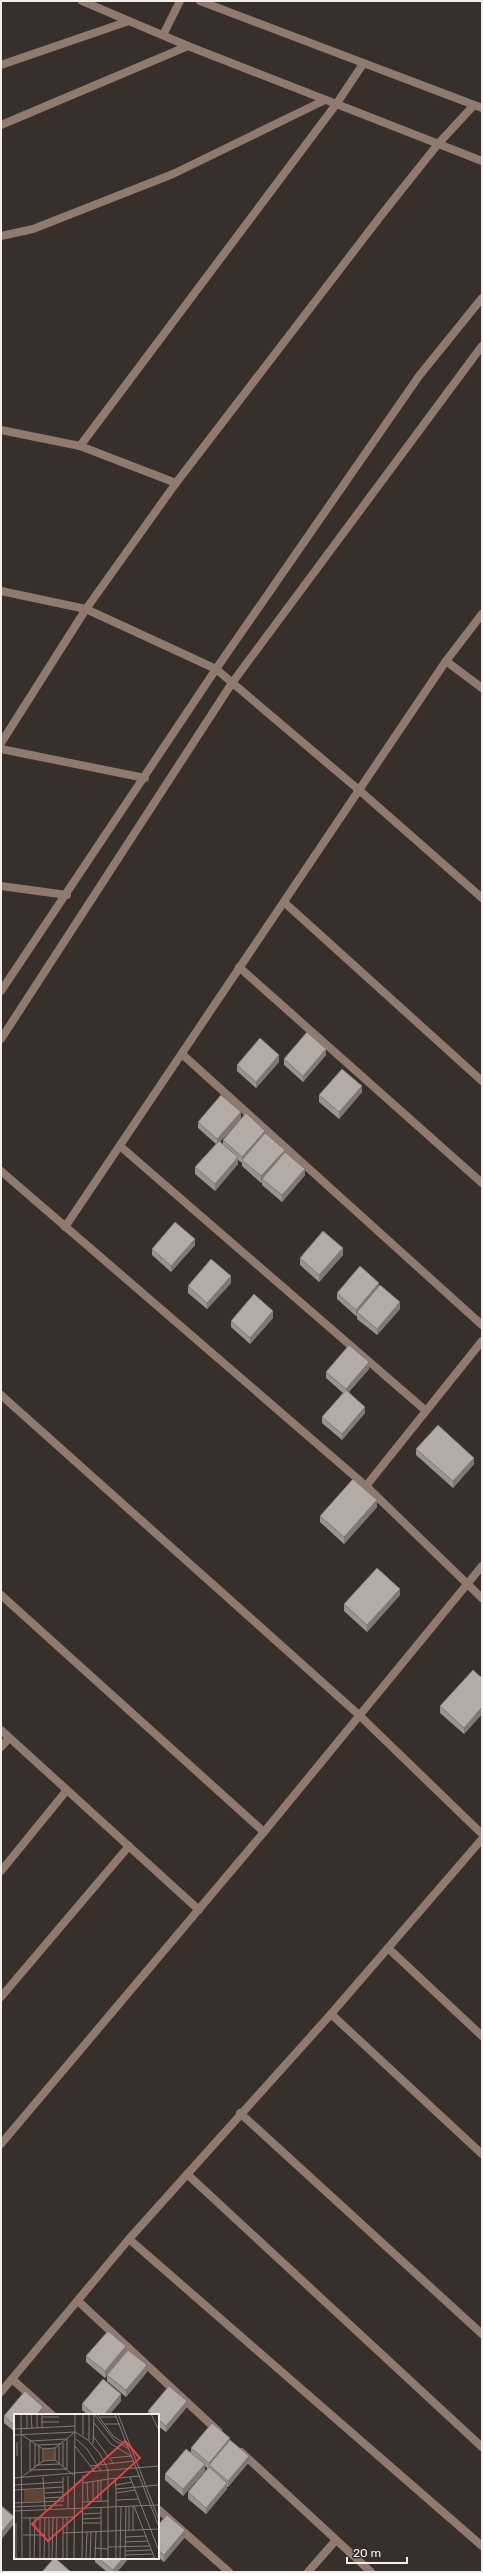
<svg xmlns="http://www.w3.org/2000/svg" width="483" height="2573" viewBox="0 0 483 2573" font-family="Rubik,sans-serif">
	<rect width="100%" height="100%" fill="#372f2b"/>
	<g fill="none" stroke-linecap="round" stroke-linejoin="round">
		<!-- minor -->
		<g stroke="#907a70" stroke-width="8">
			<polyline points="1,65 129,21"/>
			<polyline points="1,125 188,46"/>
			<polyline points="1,236 33,229 173,174 325,100"/>
			<polyline points="1,430 80,446 176,483"/>
			<polyline points="80,446 337,103 363,64"/>
			<polyline points="1,591 86,609 216,669 359,790 446,661 482,614"/>
			<polyline points="446,661 482,688"/>
			<polyline points="1,743 86,609 176,483 383,213 438,144 474,105"/>
			<polyline points="1,749 145,778"/>
			<polyline points="1,886 67,895"/>
			<polyline points="285,903 482,1081"/>
			<polyline points="239,967 482,1183"/>
			<polyline points="182,1054 482,1325"/>
			<polyline points="120,1146 425,1410"/>
			<polyline points="1,1171 366,1486 482,1598"/>
			<polyline points="65,1227 359,790 482,898"/>
			<polyline points="1,1395 359,1715 482,1834"/>
			<polyline points="366,1486 482,1341"/>
			<polyline points="1,1595 264,1832"/>
			<polyline points="1,1730 199,1910"/>
			<polyline points="1,1747 9,1738"/>
			<polyline points="1,1871 67,1790"/>
			<polyline points="388,1948 482,2036"/>
			<polyline points="1,1997 129,1846"/>
			<polyline points="331,2014 482,2154"/>
			<polyline points="240,2113 482,2334"/>
			<polyline points="1,2144 264,1832 482,1566"/>
			<polyline points="187,2174 482,2447"/>
			<polyline points="129,2239 482,2546"/>
			<polyline points="78,2301 218,2431"/>
			<polyline points="12,2379 52,2415"/>
			<polyline points="1,2392 129,2239 331,2014 482,1839"/>
			<polyline points="241,2452 371,2572"/>
			<polyline points="158,2509 229,2572"/>
			<polyline points="1,2510 15,2522"/>
			<polyline points="308,2572 336,2540"/>
		</g>
		<!-- tertiary -->
		<g stroke="#907a70" stroke-width="8">
			<polyline points="82,1 188,46 482,161"/>
			<polyline points="200,1 482,108"/>
			<polyline points="163,35 180,1"/>
			<polyline points="1,991 216,669 419,376 482,298"/>
			<polyline points="1,1039 232,683 482,346"/>
		</g>
	</g>
	<!-- wall -->
	<g fill="#9c938f">
		<polygon points="326,1055 303,1082 284,1065 284,1059"/>
		<polygon points="279,1062 256,1088 237,1071 237,1065"/>
		<polygon points="362,1092 339,1119 319,1102 319,1095"/>
		<polygon points="241,1119 220,1142 223,1144 223,1140 265,1133 305,1175 282,1202 262,1185 262,1182 261,1183 242,1166 242,1163 238,1160 238,1164 215,1191 195,1174 195,1167 216,1144 198,1128 198,1122"/>
		<polygon points="195,1245 171,1272 152,1255 152,1249"/>
		<polygon points="343,1255 319,1282 300,1265 300,1258"/>
		<polygon points="231,1283 207,1309 188,1293 188,1286"/>
		<polygon points="379,1287 400,1309 377,1335 357,1319 357,1315 356,1316 337,1299 337,1293"/>
		<polygon points="273,1318 250,1344 231,1327 231,1321"/>
		<polygon points="369,1369 349,1392 365,1413 342,1440 322,1423 322,1417 343,1393 326,1378 326,1372"/>
		<polygon points="416,1449 474,1464 453,1488 416,1455"/>
		<polygon points="377,1507 344,1544 320,1522 320,1516"/>
		<polygon points="400,1595 367,1632 344,1611 344,1604"/>
		<polygon points="482,1678 482,1714 464,1734 440,1713 440,1706"/>
		<polygon points="126,2353 105,2378 86,2362 86,2356"/>
		<polygon points="147,2372 126,2397 107,2381 107,2375"/>
		<polygon points="25,2391 43,2407 43,2413 42,2415 15,2415 15,2432 4,2423 4,2416"/>
		<polygon points="121,2401 109,2415 88,2415 82,2410 82,2404"/>
		<polygon points="187,2407 166,2432 158,2426 158,2415 148,2415 148,2411"/>
		<polygon points="230,2441 249,2462 228,2487 227,2487 227,2489 206,2514 188,2499 188,2492 208,2469 205,2466 205,2471 183,2496 165,2480 165,2474 191,2453 191,2448"/>
		<polygon points="158,2525 185,2537 164,2562 158,2557"/>
		<polygon points="95,2558 129,2558 117,2572 107,2572 95,2562"/>
	</g>
	<!-- shaded-wall -->
	<g fill="#7f7874">
		<polygon points="326,1049 326,1055 303,1082 303,1076"/>
		<polygon points="279,1055 279,1062 256,1088 256,1082"/>
		<polygon points="362,1086 362,1092 339,1119 339,1112"/>
		<polygon points="241,1112 241,1119 217,1145 217,1139"/>
		<polygon points="265,1131 265,1137 242,1160 242,1157"/>
		<polygon points="285,1150 285,1156 262,1179 262,1182 261,1183 261,1176"/>
		<polygon points="238,1157 238,1164 215,1191 215,1184"/>
		<polygon points="305,1169 305,1175 282,1202 282,1195"/>
		<polygon points="195,1239 195,1245 171,1272 171,1266"/>
		<polygon points="343,1248 343,1255 319,1282 319,1275"/>
		<polygon points="231,1276 231,1283 207,1309 207,1303"/>
		<polygon points="379,1283 379,1290 357,1312 357,1315 356,1316 356,1310"/>
		<polygon points="400,1302 400,1309 377,1335 377,1329"/>
		<polygon points="273,1311 273,1318 250,1344 250,1338"/>
		<polygon points="369,1362 369,1369 346,1395 346,1389"/>
		<polygon points="365,1407 365,1413 342,1440 342,1434"/>
		<polygon points="474,1458 474,1464 453,1488 453,1481"/>
		<polygon points="377,1500 377,1507 344,1544 344,1537"/>
		<polygon points="400,1589 400,1595 367,1632 367,1625"/>
		<polygon points="482,1707 482,1714 464,1734 464,1728"/>
		<polygon points="126,2346 126,2353 105,2378 105,2371"/>
		<polygon points="147,2365 147,2372 126,2397 126,2390"/>
		<polygon points="121,2394 121,2401 109,2415 104,2415"/>
		<polygon points="187,2401 187,2407 166,2432 166,2426"/>
		<polygon points="43,2407 43,2413 42,2415 37,2415"/>
		<polygon points="230,2438 230,2444 209,2465 209,2469 209,2463"/>
		<polygon points="249,2456 249,2462 228,2487 228,2481"/>
		<polygon points="205,2464 205,2471 183,2496 183,2489"/>
		<polygon points="227,2483 227,2489 206,2514 206,2508"/>
		<polygon points="14,2517 14,2524 1,2540 1,2533"/>
		<polygon points="185,2530 185,2537 164,2562 164,2555"/>
		<polygon points="123,2558 129,2558 117,2572 113,2572 113,2570"/>
	</g>
	<!-- building -->
	<g fill="#b5aba6" stroke="#7f7874">
		<polygon points="307,1032 326,1049 303,1076 284,1059"/>
		<polygon points="260,1038 279,1055 256,1082 237,1065"/>
		<polygon points="342,1069 362,1086 339,1112 319,1095"/>
		<polygon points="221,1095 241,1112 217,1139 198,1122"/>
		<polygon points="246,1113 265,1131 242,1157 223,1140"/>
		<polygon points="265,1133 285,1150 261,1176 242,1160"/>
		<polygon points="219,1141 238,1157 215,1184 195,1167"/>
		<polygon points="285,1152 305,1169 282,1195 262,1179"/>
		<polygon points="175,1222 195,1239 171,1266 152,1249"/>
		<polygon points="323,1231 343,1248 319,1275 300,1258"/>
		<polygon points="211,1259 231,1276 207,1303 188,1286"/>
		<polygon points="360,1266 379,1283 356,1310 337,1293"/>
		<polygon points="380,1285 400,1302 377,1329 357,1312"/>
		<polygon points="254,1294 273,1311 250,1338 231,1321"/>
		<polygon points="349,1345 369,1362 346,1389 326,1372"/>
		<polygon points="346,1390 365,1407 342,1434 322,1417"/>
		<polygon points="438,1425 474,1458 453,1481 416,1449"/>
		<polygon points="353,1479 377,1500 344,1537 320,1516"/>
		<polygon points="377,1568 400,1589 367,1625 344,1604"/>
		<polygon points="473,1670 482,1678 482,1707 464,1728 440,1706"/>
		<polygon points="108,2331 126,2346 105,2371 86,2356"/>
		<polygon points="128,2350 147,2365 126,2390 107,2375"/>
		<polygon points="103,2379 121,2394 104,2415 95,2415 82,2404"/>
		<polygon points="169,2386 187,2401 166,2426 158,2419 158,2415 153,2415 148,2411"/>
		<polygon points="25,2391 43,2407 37,2415 15,2415 15,2426 4,2416"/>
		<polygon points="212,2423 230,2438 209,2463 191,2448"/>
		<polygon points="230,2440 249,2456 228,2481 209,2465"/>
		<polygon points="186,2449 205,2464 183,2489 165,2474"/>
		<polygon points="209,2467 227,2483 206,2508 188,2492"/>
		<polygon points="1,2506 14,2517 1,2533"/>
		<polygon points="167,2515 185,2530 164,2555 158,2550 158,2525"/>
		<polygon points="54,2558 55,2558 71,2572 42,2572"/>
		<polygon points="98,2558 123,2558 113,2570"/>
	</g>
	<!-- overview -->
	<g transform="translate(14 2414)">
		<rect width="145" height="145" fill="#372f2b"/>
		<path d="M30,35h10l1,11h-11zM30,75v12l-20,1v-12z" fill="#604436"/>
		<path fill="none" stroke="#827b78" stroke-width="1" d="M7,0l1,145M13,0v14M17,0l1,14M23,0v14M28,0v13M80,0l20,26 15,9M83,0l16,22 15,10M101,0l44,113M104,0l41,106M137,0l8,16M28,3h17M86,3h17M28,8h17M80,9l17,21 20,12M91,10h15M0,15l61,-3M0,21l61,-3 13,8 12,14 8,16v9l32,-3M8,21l21,14M69,21v-21M79,22l20,27M53,25v30l-37,1v-29zM62,25l11,10 14,22M75,26v-26M21,30v23M79,30l1,-29M24,31l23,-1M25,32v18M61,32l20,26M41,34l20,-16M3,42v-14M97,44l20,-2M41,46l18,15M45,49v-17M23,51l23,-1M49,52v-23M77,52l43,-5M54,62v33M8,63l21,-16 12,-1v-12l-12,1v12M29,63l2,33M116,63l29,74M0,64l145,-12M0,64v-43M101,64l1,11 43,-4M84,67v20M73,68l1,20M69,69l25,-4v80M0,71l49,-3M102,71l16,-3M0,76l49,-3M31,79l18,-1M102,79l19,-3M31,84l18,-1M102,86l23,-1M79,87v-20M87,87v-21M49,88v-25M69,88l25,-1M0,89l49,-2M120,92l21,53M0,93l49,-2M0,97l145,-6M69,100l18,-1M9,104l51,-1M26,104v41M35,104v41M69,105l18,-1M2,109v36M68,109h19M115,116v-24M119,116v-24M49,119l96,-4M9,121h22M111,123l21,-1M111,128l23,-1M94,133l42,-1M80,134l14,1M111,137l26,-1M111,141l28,-1M16,145v-41M20,145l1,-41M30,145l1,-41M38,145l1,-41M42,145l1,-41M49,145v-41M53,145v-42M60,145l1,-145M68,145l1,-84M72,145l1,-27M76,145l1,-27M81,145l1,-27M87,145v-51M102,145v-70M106,145l1,-52M111,145l1,-53M125,145l16,-1"/>
		<path fill="#da4645" fill-opacity="0.15" stroke="#da4645" stroke-width="2" d="M111,27l15,17 -92,83 -16,-17z"/>
		<rect width="145" height="145" fill="none" stroke="#f3eeec" stroke-width="2"/>
	</g>
	<!-- border -->
	<rect width="483" height="2573" fill="none" stroke="#f3eeec" stroke-width="4"/>
	<!-- scale -->
	<path d="M347 2557v6h60v-6" fill="none" stroke="#f3eeec" stroke-width="2"/>
	<text x="353" y="2557" font-size="12" fill="#f3eeec" stroke="#372f2b" stroke-width="3" paint-order="stroke">20 m</text>
</svg>
